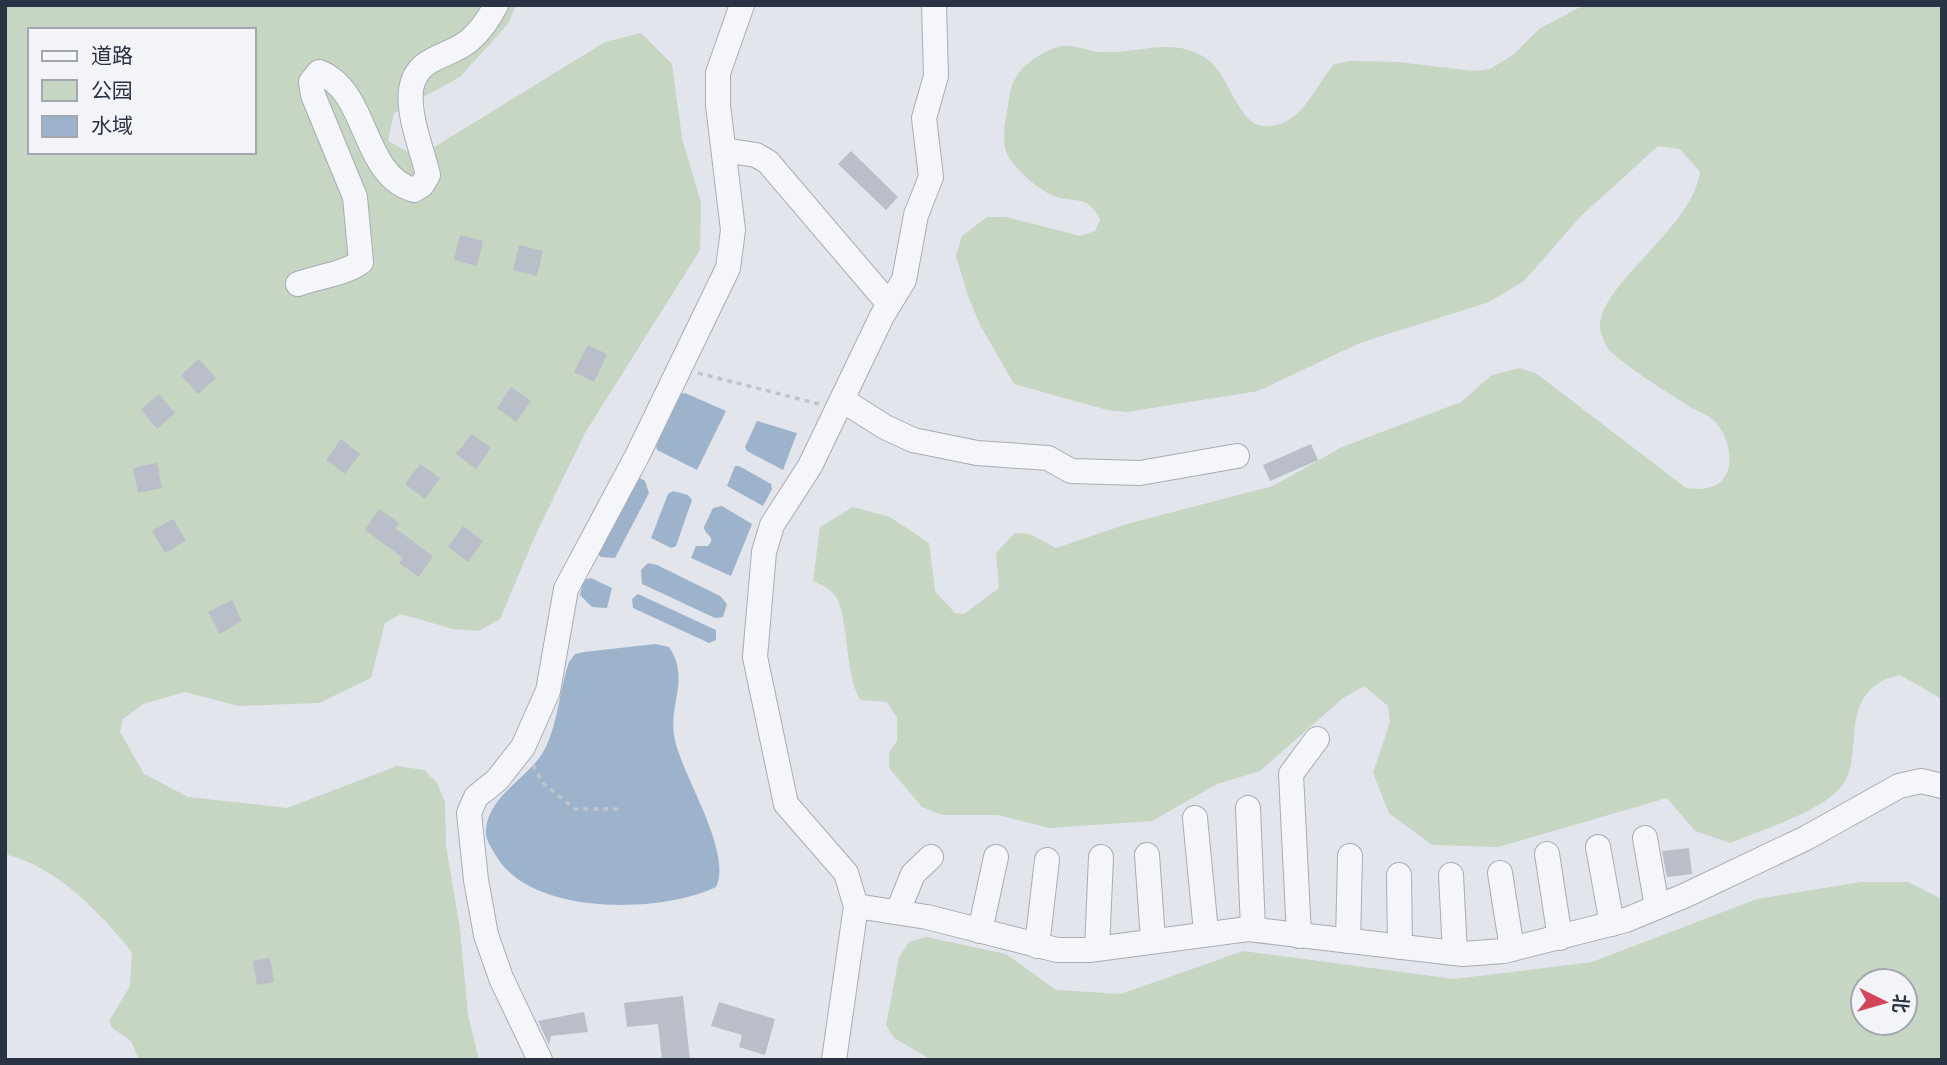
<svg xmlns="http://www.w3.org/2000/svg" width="1947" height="1065" viewBox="0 0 1947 1065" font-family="Quicksand,'Noto Sans SC',sans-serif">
	<rect width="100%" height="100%" fill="#e2e5eb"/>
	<!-- green -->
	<g fill="#c7d5c3" fill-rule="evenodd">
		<path d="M5,5h511l-8,19 -48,53 -66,36 -6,28 30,16 187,-115 36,-9 31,31 10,74 19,65 -1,47 -115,183 -50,103 -35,83 -22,12 -25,-2 -52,-15 -16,9 -14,55 -52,25 -80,3 -54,-14 -42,12 -20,15 -3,13 24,42 44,23 99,11 110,-42 27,4 13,13 8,19 1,44 14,83 8,86 11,45h-340l-8,-19 -19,-13 -3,-7 21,-35 2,-34c-34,-41 -73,-84 -127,-98zM30,30h224v122h-224z"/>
		<path d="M1584,5h358v694l-42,-24c-68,16 -31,80 -60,113 -22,25 -79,42 -110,55l-35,-12 -28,-33 -169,49 -66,-2 -43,-32 -16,-40 17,-51 -2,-16 -24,-20 -21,12 -83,73 -43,13 -65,37 -103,7 -51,-13h-56l-20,-8 -33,-39v-15l8,-12v-23l-10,-16 -26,-2c-18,-25 -11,-94 -29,-108 -5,-5 -13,-8 -19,-11l7,-54 33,-20 37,10 39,26 6,48 20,22 9,1 35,-26 -3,-35 19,-20 15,1 26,14 71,-24 146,-38 69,-39 119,-45 31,-27 28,-7 17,6 149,114c6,0 15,2 21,0 32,-6 25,-48 9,-65 -6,-8 -18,-11 -27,-17 -24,-15 -58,-36 -79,-55 -4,-4 -10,-18 -10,-24 -1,-43 92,-98 100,-155l-20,-23 -22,-3 -77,70 -57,65 -35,21 -129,41 -102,48 -131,21 -20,-2 -93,-26 -34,-59 -12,-29 -12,-40 6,-20 25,-19h19l74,19 15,-5 5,-11c-12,-25 -21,-17 -43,-23 -17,-5 -40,-26 -49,-41 -9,-16 0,-46 2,-63 3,-23 30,-42 52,-47 11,-2 26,5 37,6 39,3 73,-17 108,7 21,14 32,66 56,67 37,3 50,-37 71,-62l16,-3 48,1 76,9 16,-2 23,-14 26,-26z"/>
		<path d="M1861,882h47l34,17v161h-1010l-38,-22 -8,-13 13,-68 10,-15 17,-5 80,17 50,36 65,4 122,-43 211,28 138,-17 165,-63zM1863,981h42v42h-42z"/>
	</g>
	<!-- water -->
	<g fill="#9db3cb">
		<polygon points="685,393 726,411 697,470 657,450 656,445 680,394"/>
		<polygon points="757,421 797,433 783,470 747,451 745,447"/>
		<polygon points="735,466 739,466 771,484 772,489 763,506 727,486"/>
		<polygon points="638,477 645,481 649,493 615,558 601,557 597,553"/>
		<polygon points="673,491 688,495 692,500 676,546 671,548 651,538 668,494"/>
		<path d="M722,506l30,18 -21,52 -40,-18 5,-12h12c9,-10 -4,-11 -4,-19l9,-19z"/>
		<polygon points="648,563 657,565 720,596 727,604 723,617 715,618 642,584 641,570"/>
		<polygon points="591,578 612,588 607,608 592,607 580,595 583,580"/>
		<polygon points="638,594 716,630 716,640 709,643 633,608 632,599"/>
		<path d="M655,644l14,3c22,32 -2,59 6,93 7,35 58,113 41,147 -56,27 -188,29 -221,-33 -5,-8 -10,-15 -9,-25 3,-33 40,-50 56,-75 16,-26 17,-64 27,-92l6,-8 9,-2z"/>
	</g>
	<!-- building -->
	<g fill="#b9bec8">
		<polygon points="851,151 898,197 886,210 838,164"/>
		<polygon points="460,235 483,241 477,266 454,260"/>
		<polygon points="519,245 543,251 537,276 513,270"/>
		<polygon points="588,345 607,354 594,382 574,372"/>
		<polygon points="199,359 216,378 198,394 181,375"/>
		<polygon points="511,387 531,401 516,422 497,408"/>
		<polygon points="159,394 175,413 157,429 141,409"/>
		<polygon points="472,434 491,448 476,469 456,454"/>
		<polygon points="341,439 360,454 345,474 326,460"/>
		<polygon points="1311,444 1318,460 1270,481 1263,465"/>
		<polygon points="157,463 162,488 138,493 133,468"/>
		<polygon points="420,464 440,478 425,499 405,484"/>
		<polygon points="379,509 399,523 395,528 433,556 419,577 399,563 403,558 365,530"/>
		<polygon points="173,519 186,541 165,553 152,531"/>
		<polygon points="463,526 483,541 468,562 448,547"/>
		<polygon points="232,600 242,621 220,634 208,612"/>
		<polygon points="1689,848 1692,874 1667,877 1662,851"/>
		<polygon points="270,958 274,982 257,985 253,961"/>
		<polygon points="683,996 690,1060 662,1060 658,1024 627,1027 624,1003"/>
		<polygon points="719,1002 775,1019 765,1055 739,1047 742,1035 711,1026"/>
		<polygon points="584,1012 588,1032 551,1036 549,1045 538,1021"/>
	</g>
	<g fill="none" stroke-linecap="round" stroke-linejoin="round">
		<defs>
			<g id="minor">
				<polyline points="724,150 756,155 768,162 889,304"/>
				<path d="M298,284c21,-8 44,-9 63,-22l-6,-65 -42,-102 -2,-13 8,-10c50,19 42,103 95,118l8,-5 6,-10c-6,-26 -20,-58 -17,-85 5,-35 37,-31 59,-50 10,-9 20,-23 26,-35"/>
				<polyline points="844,401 885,427 913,440 977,453 1048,458 1071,471 1140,473 1237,456"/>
				<polyline points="1248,808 1253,929"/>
				<polyline points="1195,818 1206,932"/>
				<polyline points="1645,838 1657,907"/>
				<polyline points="1598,847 1612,924"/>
				<polyline points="1547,854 1560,938"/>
				<polyline points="1147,855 1153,940"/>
				<polyline points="1500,873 1512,949"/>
				<polyline points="1399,875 1400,947"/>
				<polyline points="1451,875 1455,953"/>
				<polyline points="856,906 927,917 1057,950 1089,950 1248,929 1463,954 1504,951 1626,920 1684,896 1806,838 1899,786 1921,781 1942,786"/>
				<polyline points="898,911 913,874 931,857"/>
				<polyline points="980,931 996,857"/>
				<polyline points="1299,936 1291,774 1317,739"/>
				<polyline points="1348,941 1350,856"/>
				<polyline points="1037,946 1047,860"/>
				<polyline points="1097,949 1101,857"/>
				<polyline points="540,1060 501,978 486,935 476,880 469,813 476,797 497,780 523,747 548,691 566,589 637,456 728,268 733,230 718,105 718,73 742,5"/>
				<polyline points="834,1060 856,906 846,873 786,804 755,657 764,552 772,525 810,466 882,316 904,280 916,215 931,177 924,118 936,76 934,5"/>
			</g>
		</defs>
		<!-- minor casing -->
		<use href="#minor" stroke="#a7acb5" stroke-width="26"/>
		<!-- path -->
		<g stroke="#c0c3ca" stroke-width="3.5" stroke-dasharray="5 5" stroke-linecap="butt">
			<polyline points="698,373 819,404"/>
			<polyline points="533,765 543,783 575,809 622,809"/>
		</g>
		<!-- minor -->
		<use href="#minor" stroke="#f5f6f9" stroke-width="24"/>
	</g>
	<!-- border -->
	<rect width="1947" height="1065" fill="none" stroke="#2a3343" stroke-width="14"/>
	<!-- legend -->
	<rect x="28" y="28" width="228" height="126" fill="#f2f4f8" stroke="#a2a7b0" stroke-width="2"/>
	<rect x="42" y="51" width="35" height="10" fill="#f5f6f9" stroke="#a2a7b0" stroke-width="2"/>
	<text x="91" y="63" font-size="21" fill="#2a3343">道路</text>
	<rect x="42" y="80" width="35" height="21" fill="#c7d5c3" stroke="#a2a7b0" stroke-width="2"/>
	<text x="91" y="98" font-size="21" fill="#2a3343">公园</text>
	<rect x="42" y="116" width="35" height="21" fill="#9db3cb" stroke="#a2a7b0" stroke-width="2"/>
	<text x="91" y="133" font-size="21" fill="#2a3343">水域</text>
	<!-- north arrow -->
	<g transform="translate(1884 1002) rotate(95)"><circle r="33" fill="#f2f4f8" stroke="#a2a7b0" stroke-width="2"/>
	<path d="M0-5L12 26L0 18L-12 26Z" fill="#d14659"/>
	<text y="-10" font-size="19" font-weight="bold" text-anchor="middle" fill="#2a3343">北</text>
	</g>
</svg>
